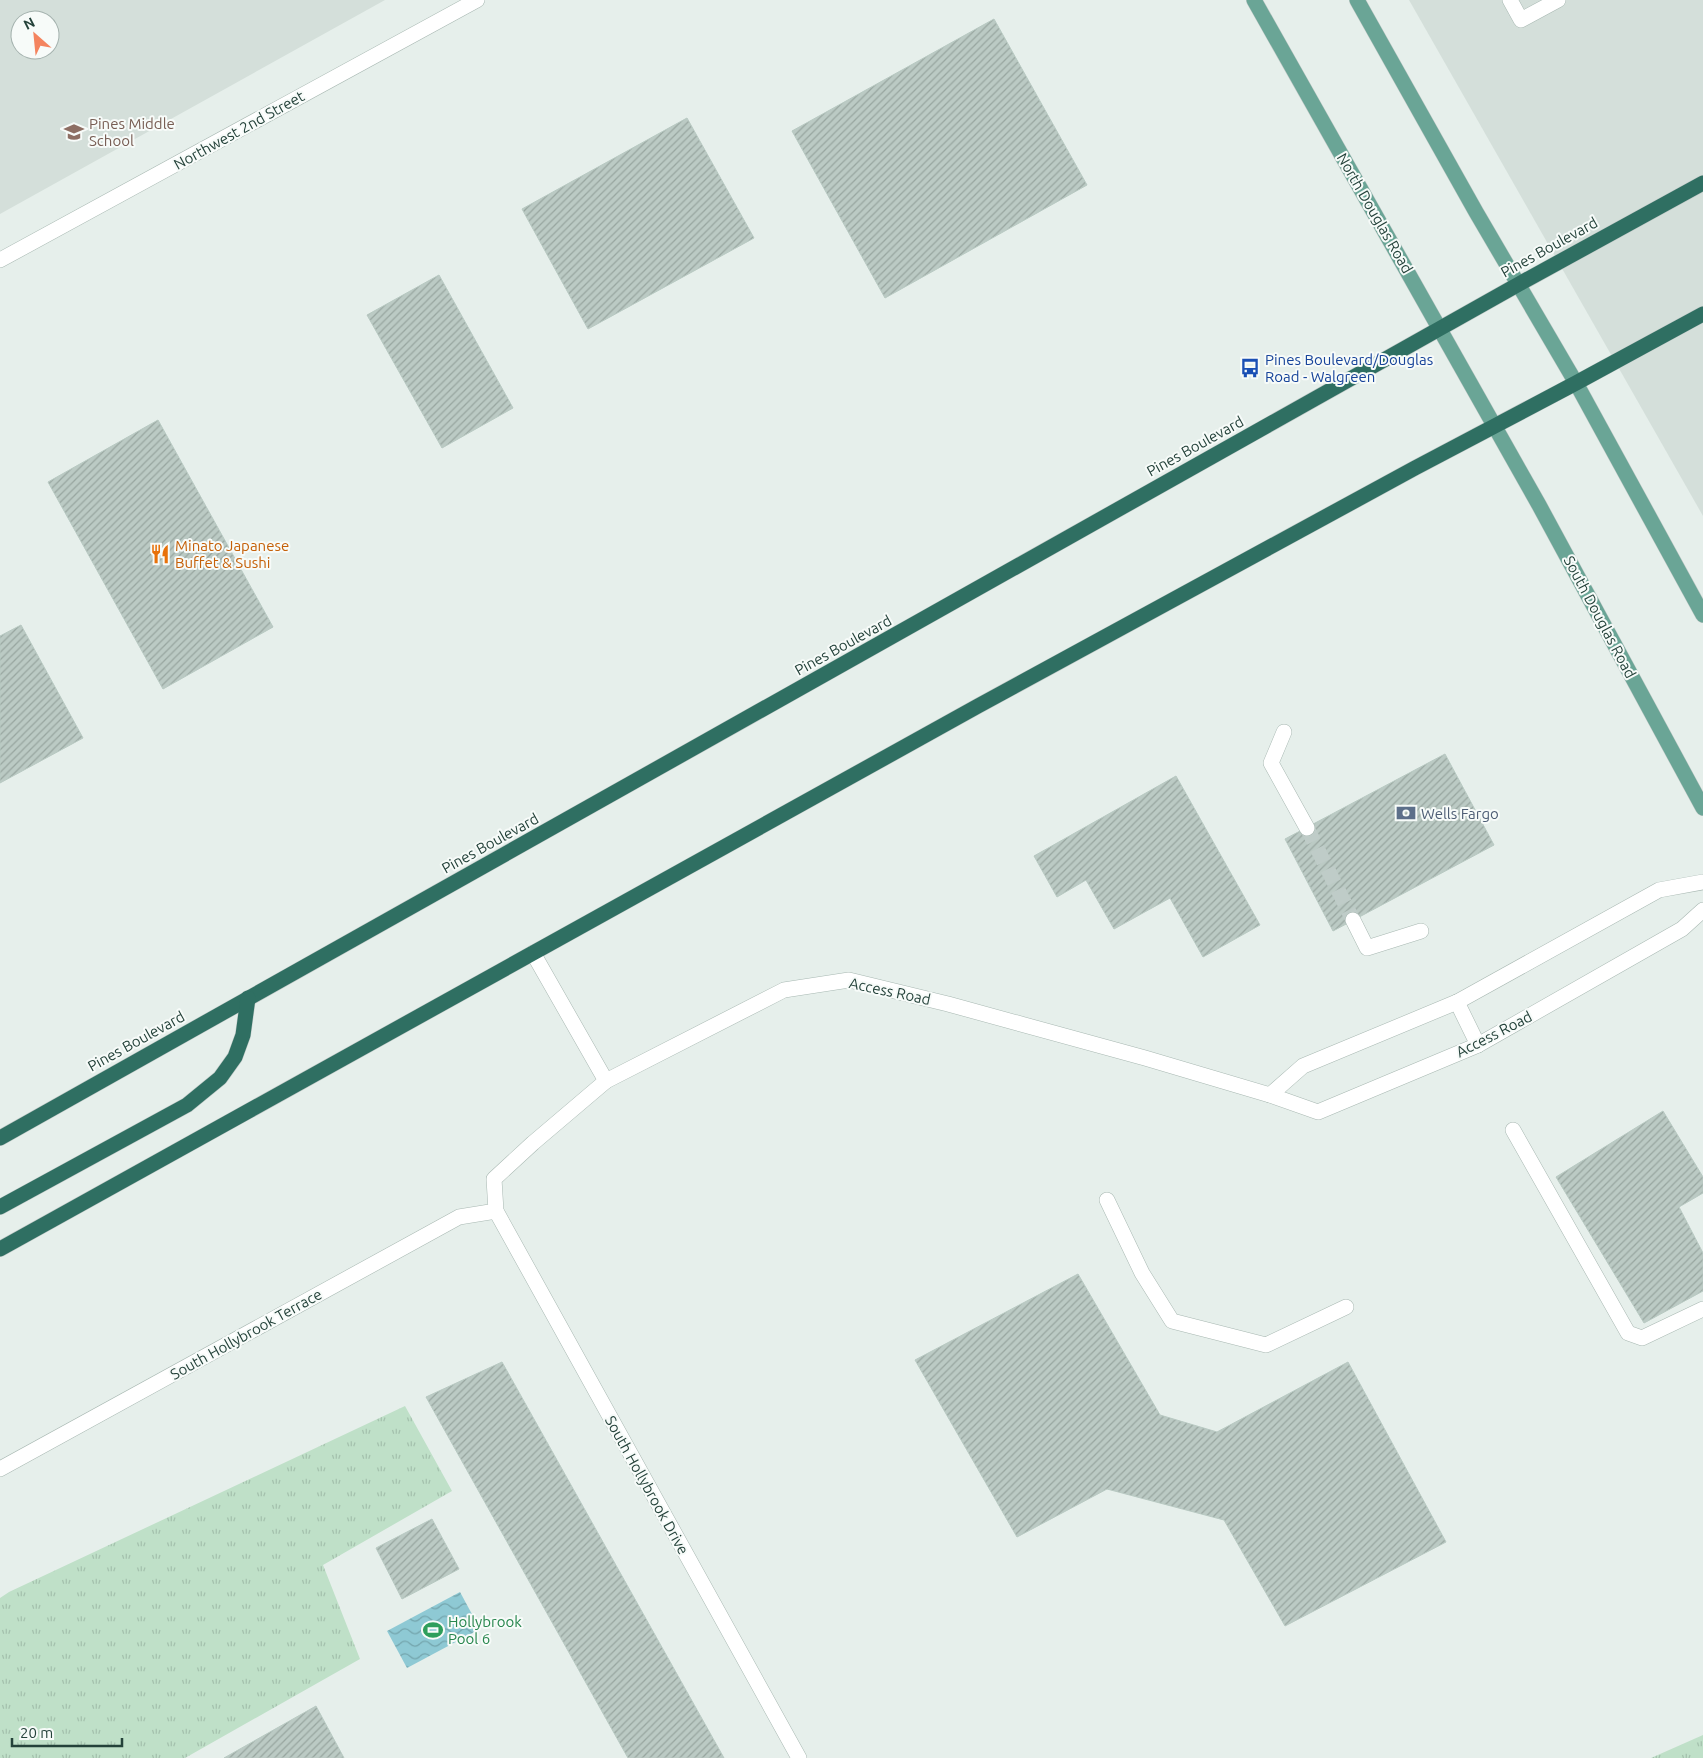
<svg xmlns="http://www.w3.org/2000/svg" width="1703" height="1758" viewBox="0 0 1703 1758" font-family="Ubuntu,sans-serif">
	<defs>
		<pattern id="grass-tufts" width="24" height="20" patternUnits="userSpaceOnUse" patternTransform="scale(1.25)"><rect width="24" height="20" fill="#bfe0c8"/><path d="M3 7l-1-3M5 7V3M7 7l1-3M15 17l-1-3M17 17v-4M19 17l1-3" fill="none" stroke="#a4c1ad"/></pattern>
		<pattern id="water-waves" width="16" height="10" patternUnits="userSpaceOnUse" patternTransform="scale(1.25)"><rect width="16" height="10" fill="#8ec9d4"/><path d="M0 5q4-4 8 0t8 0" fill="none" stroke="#74a5ad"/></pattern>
		<pattern id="building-hatch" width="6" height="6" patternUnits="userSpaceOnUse" patternTransform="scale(1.25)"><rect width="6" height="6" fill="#bbcac4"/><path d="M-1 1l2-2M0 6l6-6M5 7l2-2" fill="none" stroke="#98a6a0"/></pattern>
	</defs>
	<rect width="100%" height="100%" fill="#e6efeb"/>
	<!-- built -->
	<g fill="#d4dfda" fill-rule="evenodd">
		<path d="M0,0h385l-385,214zM20,20h30v30h-30z"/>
		<polygon points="1409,0 1703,0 1703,516"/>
	</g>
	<!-- grass -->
	<g fill="url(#grass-tufts)">
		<polygon points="405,1406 452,1491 323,1565 360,1659 185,1758 0,1758 0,1598 9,1592"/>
		<polygon points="1703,1735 1703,1758 1651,1758"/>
	</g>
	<!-- water -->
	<polygon fill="url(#water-waves)" points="460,1592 480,1629 407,1668 387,1631"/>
	<!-- building -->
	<g fill="url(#building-hatch)" stroke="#b8c9c2">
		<polygon points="994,19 1087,185 885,298 792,131"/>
		<polygon points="687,118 754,238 588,329 522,209"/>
		<polygon points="439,275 513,408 442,448 367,315"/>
		<polygon points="158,420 273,627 163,689 48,482"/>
		<polygon points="21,625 83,738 0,783 0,636"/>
		<polygon points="1445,754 1494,845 1333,931 1285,839"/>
		<polygon points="1176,776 1260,925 1203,957 1170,898 1114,929 1086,880 1057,897 1034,856"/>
		<polygon points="1663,1111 1703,1177 1703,1193 1679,1207 1703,1253 1703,1291 1644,1323 1556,1177"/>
		<polygon points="1078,1274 1160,1415 1217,1432 1348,1362 1446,1542 1285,1626 1224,1520 1107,1489 1017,1537 915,1360"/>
		<polygon points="502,1362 724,1758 628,1758 426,1397"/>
		<polygon points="432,1519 459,1569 402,1599 376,1548"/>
		<polygon points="316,1706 344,1758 224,1758"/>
	</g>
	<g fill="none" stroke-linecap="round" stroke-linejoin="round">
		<!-- minor-tunnel -->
		<polyline stroke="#bfccc8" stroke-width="15" stroke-dasharray="15 8" stroke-linecap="butt" points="1307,828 1353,920"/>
		<defs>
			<g id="minor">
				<polyline points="1510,0 1521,20 1558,0"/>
				<polyline points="0,260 477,0"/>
				<polyline points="1284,732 1271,763 1307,828"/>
				<polyline points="1353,920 1367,948 1421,931"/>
				<polyline points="533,953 606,1081 784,990 849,980 948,1004 1145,1058 1270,1095 1318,1112 1478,1045 1682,929 1703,910"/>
				<polyline points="1457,1002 1478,1045"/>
				<polyline points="606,1081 533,1143 494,1179 496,1211 799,1758"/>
				<polyline points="1270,1095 1303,1066 1457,1002 1659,890 1703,882"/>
				<polyline points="1513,1130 1628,1333 1642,1338 1703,1309"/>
				<polyline points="1107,1200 1142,1273 1172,1321 1266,1345 1346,1307"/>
				<polyline points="0,1469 459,1217 496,1211"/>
			</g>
			<g id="major">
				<polyline points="1254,0 1539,505 1703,808"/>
				<polyline points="1357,0 1476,212 1576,383 1703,615"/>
			</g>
			<g id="highway">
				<polyline points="0,1138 1519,284 1703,183"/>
				<polyline points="0,1207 187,1105 220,1078 235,1057 243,1035 248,998"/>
				<polyline points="0,1249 978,706 1415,468 1576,383 1703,314"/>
			</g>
		</defs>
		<!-- minor casing -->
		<use href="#minor" stroke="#a8b8b2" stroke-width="16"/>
		<!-- major casing -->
		<use href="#major" stroke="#c2cac8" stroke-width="16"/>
		<!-- highway casing -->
		<use href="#highway" stroke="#c2cac8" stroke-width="16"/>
		<!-- minor -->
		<use href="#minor" stroke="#fff" stroke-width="15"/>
		<!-- major -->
		<use href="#major" stroke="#6aa596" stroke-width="15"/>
		<!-- highway -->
		<use href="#highway" stroke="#2f6f62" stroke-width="15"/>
	</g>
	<!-- icons -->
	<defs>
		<symbol id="school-bare" viewBox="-9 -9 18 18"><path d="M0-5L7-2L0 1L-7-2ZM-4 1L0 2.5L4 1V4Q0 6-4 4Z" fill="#8d6e63" stroke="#f7fbf9" stroke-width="2.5" paint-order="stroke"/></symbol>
		<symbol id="bus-bare" viewBox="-9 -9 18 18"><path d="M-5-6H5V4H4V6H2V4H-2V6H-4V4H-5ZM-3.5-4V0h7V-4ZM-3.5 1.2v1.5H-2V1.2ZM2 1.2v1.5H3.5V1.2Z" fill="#1a4fb4" stroke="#f7fbf9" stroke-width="2.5" paint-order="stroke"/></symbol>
		<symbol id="restaurant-bare" viewBox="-9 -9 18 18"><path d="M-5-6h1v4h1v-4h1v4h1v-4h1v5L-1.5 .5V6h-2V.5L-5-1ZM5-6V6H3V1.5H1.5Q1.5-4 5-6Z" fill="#e8710a" stroke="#f7fbf9" stroke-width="2.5" paint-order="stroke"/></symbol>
		<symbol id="bank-bare" viewBox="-9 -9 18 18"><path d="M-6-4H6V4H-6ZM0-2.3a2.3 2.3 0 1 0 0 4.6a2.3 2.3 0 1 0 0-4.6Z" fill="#5c6f8a" stroke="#f7fbf9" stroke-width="2.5" paint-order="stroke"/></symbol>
		<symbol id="stadium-bare" viewBox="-9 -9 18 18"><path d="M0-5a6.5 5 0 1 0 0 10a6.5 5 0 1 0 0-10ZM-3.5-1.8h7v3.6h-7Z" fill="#2e9e5b" stroke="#f7fbf9" stroke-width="2.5" paint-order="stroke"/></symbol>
	</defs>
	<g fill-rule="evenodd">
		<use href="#school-bare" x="60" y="118" width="28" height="28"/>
		<use href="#bus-bare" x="1236" y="354" width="28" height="28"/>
		<use href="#restaurant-bare" x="146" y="540" width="28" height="28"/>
		<use href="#bank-bare" x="1392" y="799" width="28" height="28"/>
		<use href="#stadium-bare" x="419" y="1616" width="28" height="28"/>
	</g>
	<g text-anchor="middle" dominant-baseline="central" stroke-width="4" stroke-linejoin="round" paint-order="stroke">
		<!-- education labels -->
		<g font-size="15" fill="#785e54" stroke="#f7fbf9" text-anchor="start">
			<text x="89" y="123">Pines Middle<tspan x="89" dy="17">School</tspan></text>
		</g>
		<!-- street labels -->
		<g font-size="15" fill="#24423a" stroke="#f7fbf9">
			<text transform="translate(239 130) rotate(-29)">Northwest 2nd Street</text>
			<text transform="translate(1375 213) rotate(60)">North Douglas Road</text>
			<text transform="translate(1549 247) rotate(-29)">Pines Boulevard</text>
			<text transform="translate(1195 446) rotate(-29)">Pines Boulevard</text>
			<text transform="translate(1600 617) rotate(62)">South Douglas Road</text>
			<text transform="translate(843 645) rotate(-29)">Pines Boulevard</text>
			<text transform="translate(490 843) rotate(-29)">Pines Boulevard</text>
			<text transform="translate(890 991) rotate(12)">Access Road</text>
			<text transform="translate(1494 1034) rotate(-27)">Access Road</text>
			<text transform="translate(136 1041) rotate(-29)">Pines Boulevard</text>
			<text transform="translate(246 1334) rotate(-29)">South Hollybrook Terrace</text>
			<text transform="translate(647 1485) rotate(61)">South Hollybrook Drive</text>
		</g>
		<!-- transit labels -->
		<g font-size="15" fill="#164399" stroke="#f7fbf9" text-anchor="start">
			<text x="1265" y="359">Pines Boulevard/Douglas<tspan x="1265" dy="17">Road - Walgreen</tspan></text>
		</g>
		<!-- food labels -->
		<g font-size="15" fill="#c56008" stroke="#f7fbf9" text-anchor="start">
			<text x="175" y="545">Minato Japanese<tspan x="175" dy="17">Buffet &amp; Sushi</tspan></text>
		</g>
		<!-- service labels -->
		<g font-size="15" fill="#4e5e75" stroke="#f7fbf9" text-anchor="start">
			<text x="1421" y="813">Wells Fargo</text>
		</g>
		<!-- leisure labels -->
		<g font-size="15" fill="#27864d" stroke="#f7fbf9" text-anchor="start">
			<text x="448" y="1621">Hollybrook<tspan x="448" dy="17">Pool 6</tspan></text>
		</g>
	</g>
	<!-- north arrow -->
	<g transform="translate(35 35) rotate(333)"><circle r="24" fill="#f7fbf9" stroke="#a3b1ad"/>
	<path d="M0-4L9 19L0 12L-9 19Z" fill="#f4845f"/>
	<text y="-8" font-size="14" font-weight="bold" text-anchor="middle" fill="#24423a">N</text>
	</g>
	<!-- scale -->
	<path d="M12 1738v8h110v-8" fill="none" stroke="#24423a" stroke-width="2.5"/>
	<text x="20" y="1738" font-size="15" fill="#24423a" stroke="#f7fbf9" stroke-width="4" paint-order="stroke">20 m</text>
</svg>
